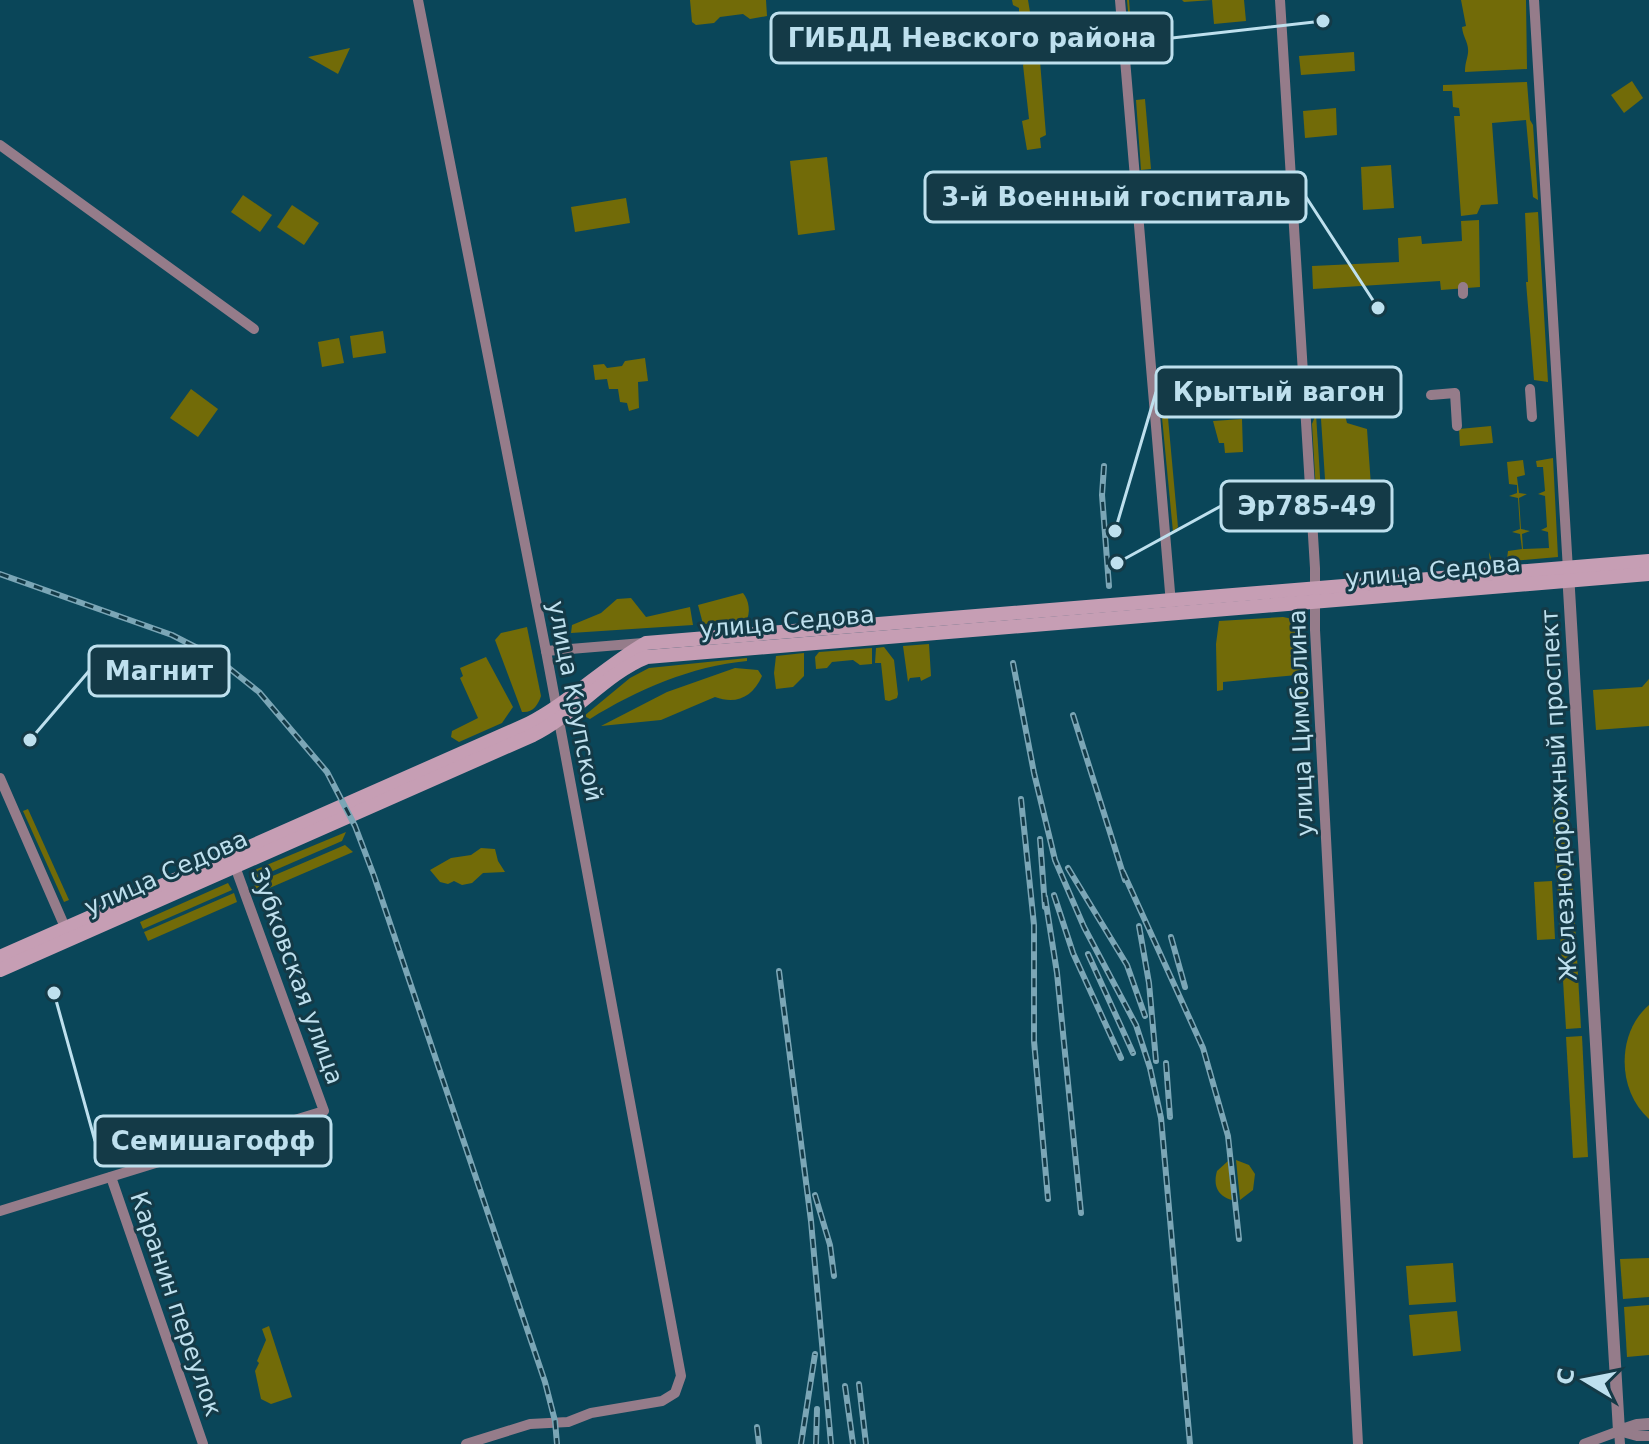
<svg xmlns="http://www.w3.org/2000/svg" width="1649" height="1444" viewBox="0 0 1649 1444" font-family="'DejaVu Sans',sans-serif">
	<rect width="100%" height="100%" fill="#0a4659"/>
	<!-- green -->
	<g fill="#726b08">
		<polygon points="690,0 766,0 767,16 750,19 743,14 720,17 714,23 696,25 692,22"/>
		<polygon points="1012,0 1028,0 1030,12 1036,12 1039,52 1020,55 1016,53 1013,16 1019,12 1019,8 1013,5"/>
		<polygon points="1127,0 1129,0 1130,13 1138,14 1141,53 1132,53"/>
		<polygon points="1182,0 1244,0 1246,21 1214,24 1212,0 1184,2"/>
		<path d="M1461,0h65l1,69 -62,3c0,-9 2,-12 3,-19 1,-11 -5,-15 -6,-26l4,-1z"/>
		<polygon points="350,48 338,74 308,57"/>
		<polygon points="1354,52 1355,71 1301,75 1299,56"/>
		<polygon points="1040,61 1046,135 1040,138 1041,148 1027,150 1022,121 1029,119 1023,65 1025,62"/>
		<polygon points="1632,81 1643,98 1624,113 1611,95"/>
		<polygon points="1527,82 1530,120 1533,125 1538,200 1533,197 1526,120 1492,123 1498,204 1481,205 1477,214 1461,216 1454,116 1460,116 1459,108 1453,107 1452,91 1443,91 1443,85"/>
		<polygon points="1145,99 1151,169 1141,170 1136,100"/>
		<polygon points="1336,108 1337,135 1305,138 1303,111"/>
		<polygon points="827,157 835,230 798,235 790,161"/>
		<polygon points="1391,165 1394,208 1363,210 1361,167"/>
		<polygon points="1151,175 1155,222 1146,222 1142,176"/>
		<polygon points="243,195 272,215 260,232 231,212"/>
		<polygon points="626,198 630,223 575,232 571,207"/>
		<polygon points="292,205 319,223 304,245 277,227"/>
		<polygon points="1538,212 1548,382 1534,380 1526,282 1528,282 1525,213"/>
		<polygon points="1479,220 1480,287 1441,290 1440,281 1313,289 1312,266 1399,262 1398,238 1421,236 1422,244 1462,241 1461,221"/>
		<polygon points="383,331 386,353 353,358 350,336"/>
		<polygon points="339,338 344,363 322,367 318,342"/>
		<polygon points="645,358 648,381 638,382 639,408 629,411 627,403 620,402 618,389 609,389 607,379 595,380 593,365 604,364 607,368 622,366 625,361"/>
		<polygon points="191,389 218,409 198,437 170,418"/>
		<polygon points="1161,407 1167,407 1178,527 1173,532"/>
		<polygon points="1335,412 1345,415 1347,423 1367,429 1373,514 1369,524 1354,531 1335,532 1328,524 1321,419 1323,414"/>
		<polygon points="1316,414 1322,508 1317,509 1312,424"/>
		<polygon points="1242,419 1243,452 1225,453 1224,443 1219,443 1213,421"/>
		<polygon points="1491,426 1493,443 1460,446 1459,429"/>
		<polygon points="1553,458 1558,557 1490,563 1489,552 1492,560 1507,559 1508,551 1522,549 1520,534 1512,532 1520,529 1518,498 1509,496 1517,493 1517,485 1509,484 1507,462 1523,460 1525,475 1517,477 1519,493 1527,494 1519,498 1521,529 1530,531 1522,534 1523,549 1549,548 1548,532 1541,530 1547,527 1545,496 1538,494 1545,491 1543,467 1537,467 1536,461"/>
		<path d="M743,593c6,7 8,20 3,28l-43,3 -5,-19z"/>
		<polygon points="631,598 646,617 690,607 693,625 571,633 572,625 601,613 617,599"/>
		<polygon points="1283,617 1293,619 1302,632 1308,740 1300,741 1296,737 1295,718 1300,711 1297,675 1223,682 1223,690 1217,691 1216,644 1219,621"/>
		<path d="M527,627l14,69c-3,9 -8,17 -19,16l-27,-72 6,-7z"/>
		<polygon points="929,644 931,676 921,681 920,677 910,678 908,682 903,646"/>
		<polygon points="884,647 894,660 898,694 897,698 889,701 885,700 881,663 875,663 876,648"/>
		<polygon points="872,648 872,664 860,665 853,660 832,662 827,668 816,669 815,657 819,652"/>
		<polygon points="804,653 804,676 793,687 776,689 774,673 776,656"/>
		<polygon points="486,657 513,707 502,723 459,742 451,737 452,731 478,718 460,678 463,676 460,668"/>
		<path d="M747,658v3c-55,5 -111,29 -157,58l-6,-3 46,-38 19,-10z"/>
		<path d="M735,668l23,2 4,6c-9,21 -26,29 -47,21l-54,23 -60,6 66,-34z"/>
		<polygon points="1649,679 1649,726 1596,730 1593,690 1642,687"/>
		<polygon points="1568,800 1581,1028 1566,1029 1552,801"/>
		<polygon points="28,809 69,900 64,902 23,811"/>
		<polygon points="346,832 342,841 252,880 252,871"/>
		<polygon points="345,845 353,852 258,893 254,884"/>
		<polygon points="481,848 495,849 498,861 505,872 483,873 472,883 462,885 454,881 448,884 440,882 430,870 451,858 471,855"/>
		<polygon points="1552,881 1555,939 1537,940 1534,882"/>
		<polygon points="228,883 232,890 143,929 140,922"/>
		<polygon points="234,893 237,902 148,941 144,932"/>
		<path d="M1649,1005v114c-32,-28 -33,-86 0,-114z"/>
		<polygon points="1582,1036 1588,1157 1573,1158 1566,1037"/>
		<polygon points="1236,1160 1249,1165 1255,1174 1253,1190 1240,1200"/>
		<path d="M1228,1161l4,39c-15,-4 -19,-15 -15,-29z"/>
		<polygon points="1649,1258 1649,1297 1623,1299 1620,1259"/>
		<polygon points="1453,1263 1456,1302 1409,1305 1406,1266"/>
		<polygon points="1649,1305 1649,1355 1627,1357 1624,1307"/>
		<polygon points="1457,1311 1461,1351 1413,1356 1409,1315"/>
		<polygon points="269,1326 292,1397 271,1404 261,1399 255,1371 259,1363 257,1361 266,1340 262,1329"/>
	</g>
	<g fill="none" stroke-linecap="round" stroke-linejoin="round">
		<!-- minor -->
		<g stroke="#957c8a" stroke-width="10">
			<polyline points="418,0 546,651 681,1376 675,1393 662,1401 591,1413 568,1422 530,1424 466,1444"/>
			<polyline points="1120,0 1171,604"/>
			<polyline points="1280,0 1315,568 1315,630 1358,1444"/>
			<polyline points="1534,0 1568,570"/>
			<polyline points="0,145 254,329"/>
			<polyline points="1463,287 1463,294"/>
			<polyline points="1530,389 1532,417"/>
			<polyline points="1431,395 1455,393 1457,426"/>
			<polyline points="546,651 643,643"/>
			<polyline points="0,778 68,934"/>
			<polyline points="111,1177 203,1444"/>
			<polyline points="0,1211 324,1111 233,861"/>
			<polyline points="1619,1431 1620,1444"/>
			<polyline points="1584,1444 1619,1431 1637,1436 1649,1436"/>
		</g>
		<!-- tertiary -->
		<polyline stroke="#957c8a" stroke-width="12" points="1568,573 1619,1431 1637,1425 1649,1424"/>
		<!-- secondary -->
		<g stroke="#c69eb4" stroke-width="14">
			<path d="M0,957l528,-233c43,-22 76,-57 118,-81l1003,-82"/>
			<path d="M0,970l533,-235c41,-20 73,-62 114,-78l1002,-83"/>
		</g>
		<defs>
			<g id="rail">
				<polyline points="1104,466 1102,495 1109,586"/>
				<polyline points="0,574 172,635 215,657 259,692 327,772 355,826 374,876 545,1382 555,1421 557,1444"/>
				<polyline points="1013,663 1034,773 1055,860 1084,927 1136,1025 1150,1068 1161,1118 1190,1444"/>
				<polyline points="1073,715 1125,880"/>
				<polyline points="1021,799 1034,925 1034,1041 1048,1199"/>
				<polyline points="1040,839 1045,907"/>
				<polyline points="1068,868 1127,965 1145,1016"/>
				<polyline points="1123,872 1203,1048 1228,1136 1239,1239"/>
				<polyline points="1054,895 1073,953 1121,1058"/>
				<polyline points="1045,897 1057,973 1081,1213"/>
				<polyline points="1139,926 1149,983 1156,1061"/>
				<polyline points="1171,937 1185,987"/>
				<polyline points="1088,954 1133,1053"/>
				<polyline points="779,971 811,1221 831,1444"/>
				<polyline points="1166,1063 1170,1117"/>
				<polyline points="815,1195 830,1245 834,1276"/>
				<polyline points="859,1384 866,1444"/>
				<polyline points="845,1386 853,1444"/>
				<polyline points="757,1427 759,1444"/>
				<polyline points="801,1444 815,1354"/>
				<polyline points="816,1444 817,1409"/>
			</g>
		</defs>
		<!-- rail casing -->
		<use href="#rail" stroke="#7ba6b6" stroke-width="6"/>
		<!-- rail -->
		<use href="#rail" stroke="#143a47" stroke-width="3" stroke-dasharray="9" stroke-linecap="butt"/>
	</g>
	<g text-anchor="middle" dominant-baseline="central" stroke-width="6" stroke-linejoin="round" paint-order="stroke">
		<!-- street labels -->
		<g font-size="24" fill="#bee0ee" stroke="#143a47">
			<text transform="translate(1433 571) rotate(-5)">улица Седова</text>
			<text transform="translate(787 622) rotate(-5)">улица Седова</text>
			<text transform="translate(575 701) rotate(79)">улица Крупской</text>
			<text transform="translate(1301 723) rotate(-92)">улица Цимбалина</text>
			<text transform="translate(1559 795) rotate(-93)">Железнодорожный проспект</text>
			<text transform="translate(166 873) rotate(-24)">улица Седова</text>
			<text transform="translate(297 976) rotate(70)">Зубковская улица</text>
			<text transform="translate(176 1304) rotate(71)">Каранин переулок</text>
		</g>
	</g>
	<!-- callouts -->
	<path fill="none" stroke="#bee0ee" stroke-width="3" d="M1323 21L1172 38M1378 308L1306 197M1115 531L1156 392M1117 563L1221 506M30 740L89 671M54 993L95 1141"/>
	<g fill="#bee0ee" stroke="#143a47" stroke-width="3">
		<circle cx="1323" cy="21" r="8"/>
		<circle cx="1378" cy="308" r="8"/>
		<circle cx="1115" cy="531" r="8"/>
		<circle cx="1117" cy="563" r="8"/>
		<circle cx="30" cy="740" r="8"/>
		<circle cx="54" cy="993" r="8"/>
	</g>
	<g fill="#143a47" stroke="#bee0ee" stroke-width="3">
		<rect x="771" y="13" width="401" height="50" rx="8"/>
		<rect x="925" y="172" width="381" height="50" rx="8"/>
		<rect x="1156" y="367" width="245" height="50" rx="8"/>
		<rect x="1221" y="481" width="171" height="50" rx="8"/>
		<rect x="89" y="646" width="140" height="50" rx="8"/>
		<rect x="95" y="1116" width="236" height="50" rx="8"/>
	</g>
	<g font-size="26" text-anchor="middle" font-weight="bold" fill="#bee0ee">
		<text x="972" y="47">ГИБДД Невского района</text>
		<text x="1116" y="206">3-й Военный госпиталь</text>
		<text x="1279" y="401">Крытый вагон</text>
		<text x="1307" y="515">Эр785-49</text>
		<text x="159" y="680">Магнит</text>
		<text x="213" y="1150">Семишагофф</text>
	</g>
	<!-- north arrow -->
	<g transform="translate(1585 1380) rotate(280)" stroke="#143a47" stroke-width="6" paint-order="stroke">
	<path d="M0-6L14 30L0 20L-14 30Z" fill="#bee0ee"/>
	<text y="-12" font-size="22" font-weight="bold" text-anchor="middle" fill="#bee0ee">С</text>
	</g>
</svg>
